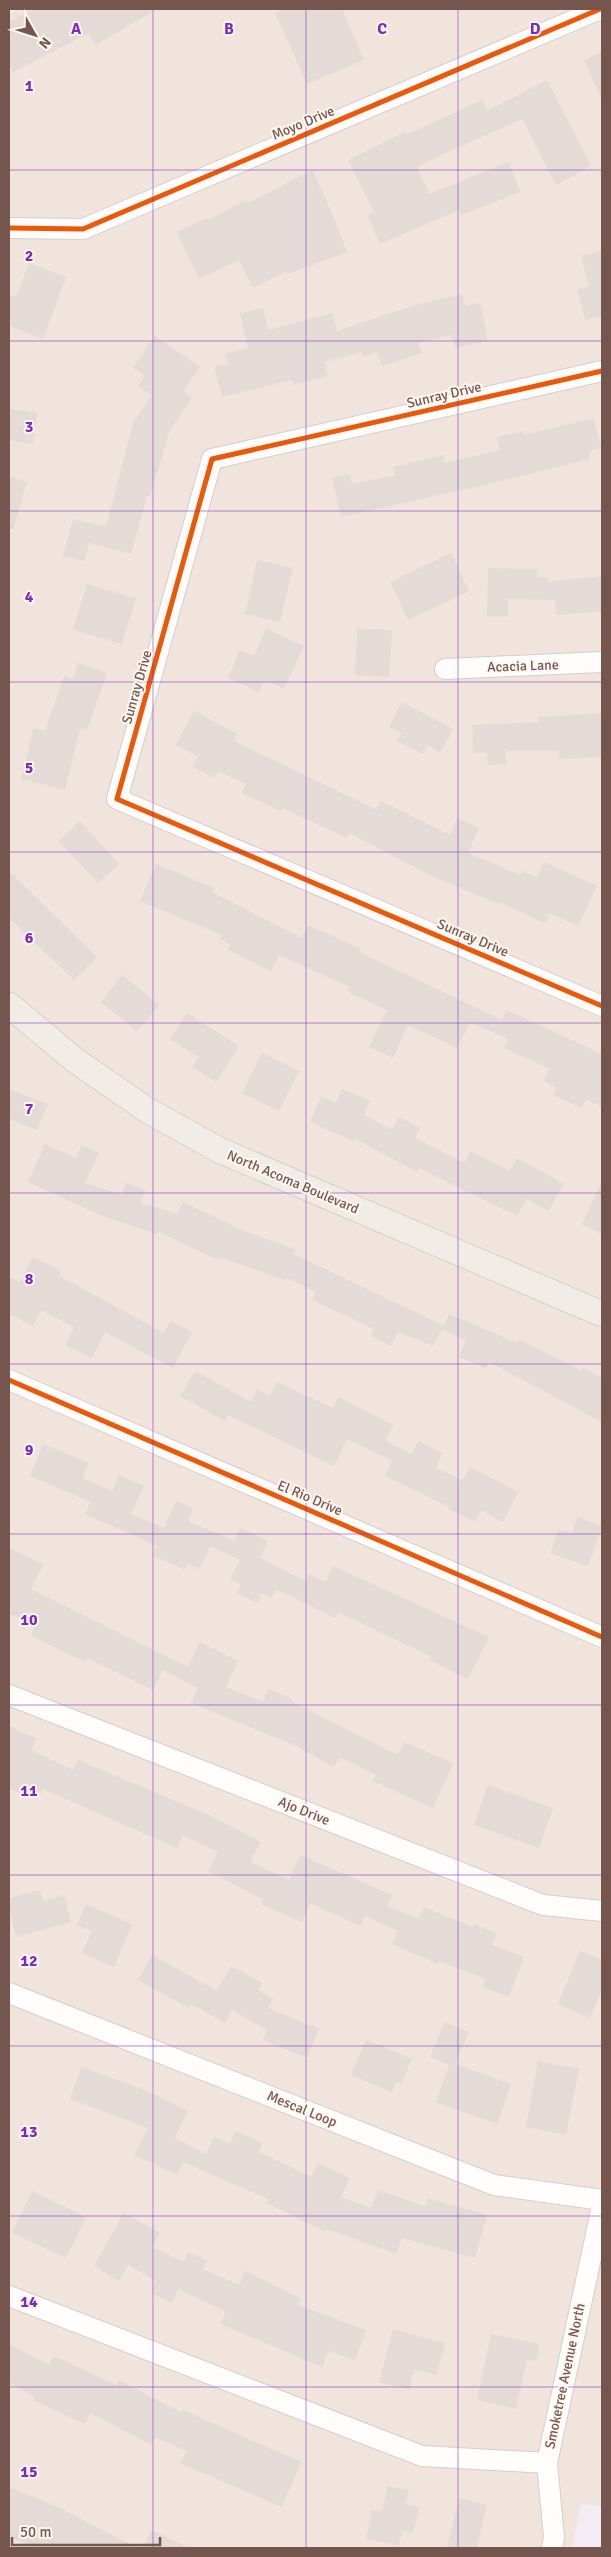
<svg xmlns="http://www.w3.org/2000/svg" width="611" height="2557" viewBox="0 0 611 2557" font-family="Signika,sans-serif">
	<rect width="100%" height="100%" fill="#f7f2ee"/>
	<!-- residential -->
	<polygon fill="#f0e4dc" points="18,9 602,9 602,2548 9,2548 9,14"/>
	<!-- education -->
	<polygon fill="#f3ecf4" points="581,2503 602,2507 602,2548 572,2548"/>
	<!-- building -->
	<g fill="#e4dad6">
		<polygon points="34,9 157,9 96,45 89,33 13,72 9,63 9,22"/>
		<polygon points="284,9 342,9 364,60 307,84 275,13"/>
		<polygon points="602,52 602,100 584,60"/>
		<polygon points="547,80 591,166 556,185 522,119 417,166 429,194 509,162 520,192 461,215 459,210 380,244 368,215 374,212 348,160 405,132 406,135 482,100 487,111"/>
		<polygon points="312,170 327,201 347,252 288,274 287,271 253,288 239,260 199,279 177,232 207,218 208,220 246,200 248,203"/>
		<polygon points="602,250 602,316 585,320 577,289 589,286 581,256"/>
		<polygon points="29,263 66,277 43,339 9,326 9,295 16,297"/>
		<polygon points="462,294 465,306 480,303 488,341 455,348 452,335 418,343 422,353 382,366 377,352 363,357 361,352 324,362 328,376 293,385 292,380 222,397 214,367 228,364 225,354 248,348 240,313 263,308 268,330 332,313 337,331 419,304"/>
		<polygon points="155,336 200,367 183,391 192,398 170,430 150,496 147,496 131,554 89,543 84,561 63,556 73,519 106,527 133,423 152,395 138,386 145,376 133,368"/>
		<polygon points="9,409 37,413 33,444 9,440"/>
		<polygon points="594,418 601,448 589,451 590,459 480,486 341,517 332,478 350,474 352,484 395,475 393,467 443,455 445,463 500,450 497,437 523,431 524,435"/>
		<polygon points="9,476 27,482 13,529 9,529"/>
		<polygon points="451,553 469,591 408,620 390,582"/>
		<polygon points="257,560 293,568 280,622 245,614"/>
		<polygon points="488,568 537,569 537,577 548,577 548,582 602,576 602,611 557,615 555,600 508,599 508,617 487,616"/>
		<polygon points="87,584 136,598 122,644 73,630"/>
		<polygon points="266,629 304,646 284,689 265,680 259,692 228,678 240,650 254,656"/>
		<polygon points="357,629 392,630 389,677 355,675"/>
		<polygon points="78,663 107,673 87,730 80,728 65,790 21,779 34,728 45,731 64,676 73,679"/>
		<polygon points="402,702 453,729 440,752 427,745 423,754 397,741 402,733 389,727"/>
		<polygon points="194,711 237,734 234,741 377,810 381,801 450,835 457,818 479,828 468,853 520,875 522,871 537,878 544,862 597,886 578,926 550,913 545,923 499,902 498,904 432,876 349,833 347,838 282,808 281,811 242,793 246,784 218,771 214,778 193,767 198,756 176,745"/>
		<polygon points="602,713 602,757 559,759 559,751 506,751 506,764 488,765 487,752 473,753 472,725 539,722 538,717"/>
		<polygon points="80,821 119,864 98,883 59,841"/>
		<polygon points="156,864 214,888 212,892 302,938 308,925 361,949 359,952 502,1020 507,1010 602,1054 602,1107 586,1099 581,1108 553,1095 557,1088 544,1081 550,1069 504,1048 508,1039 470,1022 457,1048 408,1025 393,1058 369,1047 387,1010 348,992 350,987 279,955 271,971 227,949 230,945 220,938 222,935 140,901"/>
		<polygon points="9,871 97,957 74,980 9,918"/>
		<polygon points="122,975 159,1005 137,1031 101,1002"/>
		<polygon points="187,1013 239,1046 216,1082 192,1067 199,1057 170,1039"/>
		<polygon points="262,1053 299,1071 279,1111 242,1093"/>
		<polygon points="9,1089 48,1104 37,1130 9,1119"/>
		<polygon points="342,1089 370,1101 364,1115 392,1130 399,1117 420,1128 415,1138 465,1163 470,1151 510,1171 517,1158 564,1184 548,1211 527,1199 517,1216 419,1168 417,1172 354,1138 353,1141 310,1122 321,1097 336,1103"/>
		<polygon points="45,1144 76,1158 81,1145 99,1153 85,1183 122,1195 126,1183 145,1190 141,1203 177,1214 183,1202 246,1232 295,1249 294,1254 444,1326 433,1346 398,1332 391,1346 371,1336 374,1329 312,1300 316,1292 285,1277 284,1280 220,1257 218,1260 157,1231 156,1234 102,1216 28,1182"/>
		<polygon points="602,1181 602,1234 582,1224"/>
		<polygon points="33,1257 61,1271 59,1276 164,1333 170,1321 192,1332 173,1368 105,1332 92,1358 65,1345 74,1327 41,1310 33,1326 9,1314 9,1276 20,1282"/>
		<polygon points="449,1314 517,1343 519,1339 582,1371 583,1368 602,1378 602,1422 489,1362 486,1368 459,1357 466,1341 442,1329"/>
		<polygon points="195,1371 251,1402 257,1389 270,1396 277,1382 333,1408 338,1397 393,1425 385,1441 412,1454 418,1441 442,1453 436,1468 463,1481 470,1467 518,1492 503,1522 481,1510 475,1522 449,1509 450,1507 385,1476 392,1461 347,1439 334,1466 228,1415 225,1421 180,1396"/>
		<polygon points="43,1444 89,1463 82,1478 112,1491 119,1475 144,1486 131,1514 164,1528 176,1501 193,1508 188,1521 234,1541 241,1528 268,1541 260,1558 305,1581 309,1574 325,1582 333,1566 489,1637 468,1679 430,1660 432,1657 338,1612 335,1618 276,1589 271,1598 262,1593 257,1603 237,1593 241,1585 230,1579 240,1560 210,1546 200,1569 187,1564 185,1570 152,1555 157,1546 85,1514 91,1502 30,1476"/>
		<polygon points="577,1517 602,1526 588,1566 550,1553 559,1529 572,1533"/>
		<polygon points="9,1548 43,1564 31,1589 188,1667 200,1642 238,1661 226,1687 263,1702 268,1689 292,1699 291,1701 387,1750 398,1754 404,1742 453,1763 433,1808 373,1781 376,1775 340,1757 334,1767 294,1745 191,1703 198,1688 163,1670 153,1690 87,1658 85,1662 31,1636 35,1626 9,1614"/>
		<polygon points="9,1726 37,1739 31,1750 73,1770 78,1760 209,1815 261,1842 250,1862 289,1880 300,1855 392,1895 387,1906 419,1919 424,1907 472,1927 474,1924 497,1933 492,1945 524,1957 509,1997 483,1987 486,1979 439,1961 438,1964 392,1944 398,1931 365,1916 360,1926 310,1903 302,1922 261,1904 263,1899 208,1871 218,1852 183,1835 177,1848 43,1789 41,1793 26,1785 22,1794 9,1788"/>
		<polygon points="488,1785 553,1808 539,1848 474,1825"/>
		<polygon points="40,1890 43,1901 64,1895 71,1922 16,1937 9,1908 9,1898"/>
		<polygon points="86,1904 132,1924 114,1967 82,1953 92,1931 77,1925"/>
		<polygon points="580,1951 602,1960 602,1989 590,2018 558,2004"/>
		<polygon points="152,1955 217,1991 231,1966 262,1983 258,1990 273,1999 268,2008 319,2029 307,2058 263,2040 267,2030 232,2010 225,2023 191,2004 189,2008 138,1980"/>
		<polygon points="445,2022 469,2032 455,2064 511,2084 497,2124 436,2102 449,2065 430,2057"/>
		<polygon points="366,2040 412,2059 401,2084 396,2082 391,2092 351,2075"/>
		<polygon points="538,2061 579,2069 566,2135 526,2127"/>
		<polygon points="81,2067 148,2091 188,2111 174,2138 206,2154 214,2137 230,2144 235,2131 262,2143 259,2152 312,2177 318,2163 350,2178 341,2197 371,2208 378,2190 426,2207 428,2198 487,2215 475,2258 402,2238 397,2254 326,2229 325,2231 266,2203 268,2199 183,2162 177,2175 135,2155 148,2128 70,2099"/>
		<polygon points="32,2191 86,2217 66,2258 12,2233"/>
		<polygon points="124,2213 160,2233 152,2247 184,2262 188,2252 207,2261 203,2269 239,2285 245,2271 301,2299 298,2305 366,2330 355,2360 328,2351 322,2367 220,2324 226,2312 179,2289 172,2303 151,2293 156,2281 128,2265 119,2281 94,2266"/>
		<polygon points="393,2329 445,2343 436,2375 414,2369 409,2390 379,2382"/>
		<polygon points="491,2334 539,2344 536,2361 527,2359 516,2409 477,2400"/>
		<polygon points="9,2344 49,2365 54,2356 116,2385 119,2380 182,2413 183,2410 301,2462 282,2507 180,2463 186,2451 156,2437 152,2445 90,2413 85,2424 33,2400 34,2396 9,2383"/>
		<polygon points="388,2486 409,2490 406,2504 419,2507 413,2533 402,2530 399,2545 366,2539 372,2510 382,2512"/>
		<polygon points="9,2487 58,2507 137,2548 36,2548 9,2537"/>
		<polygon points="459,2498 487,2505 477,2548 447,2548"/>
		<polygon points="152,2530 189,2548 143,2548"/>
	</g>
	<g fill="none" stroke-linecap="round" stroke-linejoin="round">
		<defs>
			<g id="minor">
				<polyline points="9,228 83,229 600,9"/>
				<polyline points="602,371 212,459 117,799 602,1006"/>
				<polyline points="445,669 602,662"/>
				<polyline points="9,1380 602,1637"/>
				<polyline points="9,1695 543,1905 602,1911"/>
				<polyline points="9,1993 494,2185 602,2200"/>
				<polyline points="9,2296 422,2456 547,2463"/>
				<polyline points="552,2548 554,2537 547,2463 602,2206"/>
			</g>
			<polyline id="major" points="9,1005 76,1061 147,1110 219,1150 602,1314"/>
		</defs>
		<!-- minor casing -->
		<use href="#minor" stroke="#d6ceca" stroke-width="22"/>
		<!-- major casing -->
		<use href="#major" stroke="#d8cfcb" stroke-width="27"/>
		<!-- minor -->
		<use href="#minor" stroke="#fefdfc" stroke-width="20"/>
		<!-- major -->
		<use href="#major" stroke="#f2ece7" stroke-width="25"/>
		<defs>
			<g id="cycleway">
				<polyline points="9,228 83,229 600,9"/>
				<polyline points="602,371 212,459 117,799 602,1006"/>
				<polyline points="9,1380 602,1637"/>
			</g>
		</defs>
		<!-- cycleway casing -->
		<use href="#cycleway" stroke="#fef7f1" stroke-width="8"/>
		<!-- cycleway -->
		<use href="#cycleway" stroke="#e8590c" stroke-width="5"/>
	</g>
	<!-- grid -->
	<path fill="none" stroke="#7b2cbf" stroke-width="1" stroke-opacity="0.55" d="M153,9v2539M306,9v2539M458,9v2539M9,170h593M9,341h593M9,511h593M9,682h593M9,852h593M9,1023h593M9,1193h593M9,1364h593M9,1534h593M9,1705h593M9,1875h593M9,2046h593M9,2216h593M9,2387h593"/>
	<g text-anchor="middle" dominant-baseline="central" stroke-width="4" stroke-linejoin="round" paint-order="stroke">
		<!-- street labels -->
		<g font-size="14" fill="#75564f" stroke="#fef7f1">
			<text transform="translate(303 123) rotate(-23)">Moyo Drive</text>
			<text transform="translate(444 395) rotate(-13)">Sunray Drive</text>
			<text transform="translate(523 666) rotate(-2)">Acacia Lane</text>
			<text transform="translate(137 687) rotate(-74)">Sunray Drive</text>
			<text transform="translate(473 938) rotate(23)">Sunray Drive</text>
			<text transform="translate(293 1182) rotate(23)">North Acoma Boulevard</text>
			<text transform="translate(310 1498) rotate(23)">El Rio Drive</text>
			<text transform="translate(304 1811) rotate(22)">Ajo Drive</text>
			<text transform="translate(302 2109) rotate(22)">Mescal Loop</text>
			<text transform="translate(565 2376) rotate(-78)">Smoketree Avenue North</text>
		</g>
	</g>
	<g font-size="16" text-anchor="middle" font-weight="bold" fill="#7b2cbf" stroke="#fef7f1" stroke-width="4" stroke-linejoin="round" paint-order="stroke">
		<text x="76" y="34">A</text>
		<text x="229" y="34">B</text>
		<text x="382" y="34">C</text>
		<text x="535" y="34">D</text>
		<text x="29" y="91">1</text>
		<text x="29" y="261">2</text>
		<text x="29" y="432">3</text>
		<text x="29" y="602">4</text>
		<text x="29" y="773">5</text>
		<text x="29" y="943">6</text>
		<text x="29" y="1114">7</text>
		<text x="29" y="1284">8</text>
		<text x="29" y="1455">9</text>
		<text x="29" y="1625">10</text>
		<text x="29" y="1796">11</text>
		<text x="29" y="1966">12</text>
		<text x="29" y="2137">13</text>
		<text x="29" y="2307">14</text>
		<text x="29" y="2477">15</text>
	</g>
	<!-- border -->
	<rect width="611" height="2557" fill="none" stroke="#75564f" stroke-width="20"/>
	<!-- north arrow -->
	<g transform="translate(35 35) rotate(129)" stroke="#fef7f1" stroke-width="4" paint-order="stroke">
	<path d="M0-4L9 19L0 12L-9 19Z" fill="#75564f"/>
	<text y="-8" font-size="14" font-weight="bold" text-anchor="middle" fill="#75564f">N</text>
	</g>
	<!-- scale -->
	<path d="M12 2537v8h148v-8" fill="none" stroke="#75564f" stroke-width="2.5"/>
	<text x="20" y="2537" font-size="15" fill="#75564f" stroke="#fef7f1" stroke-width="4" paint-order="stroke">50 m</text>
</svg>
